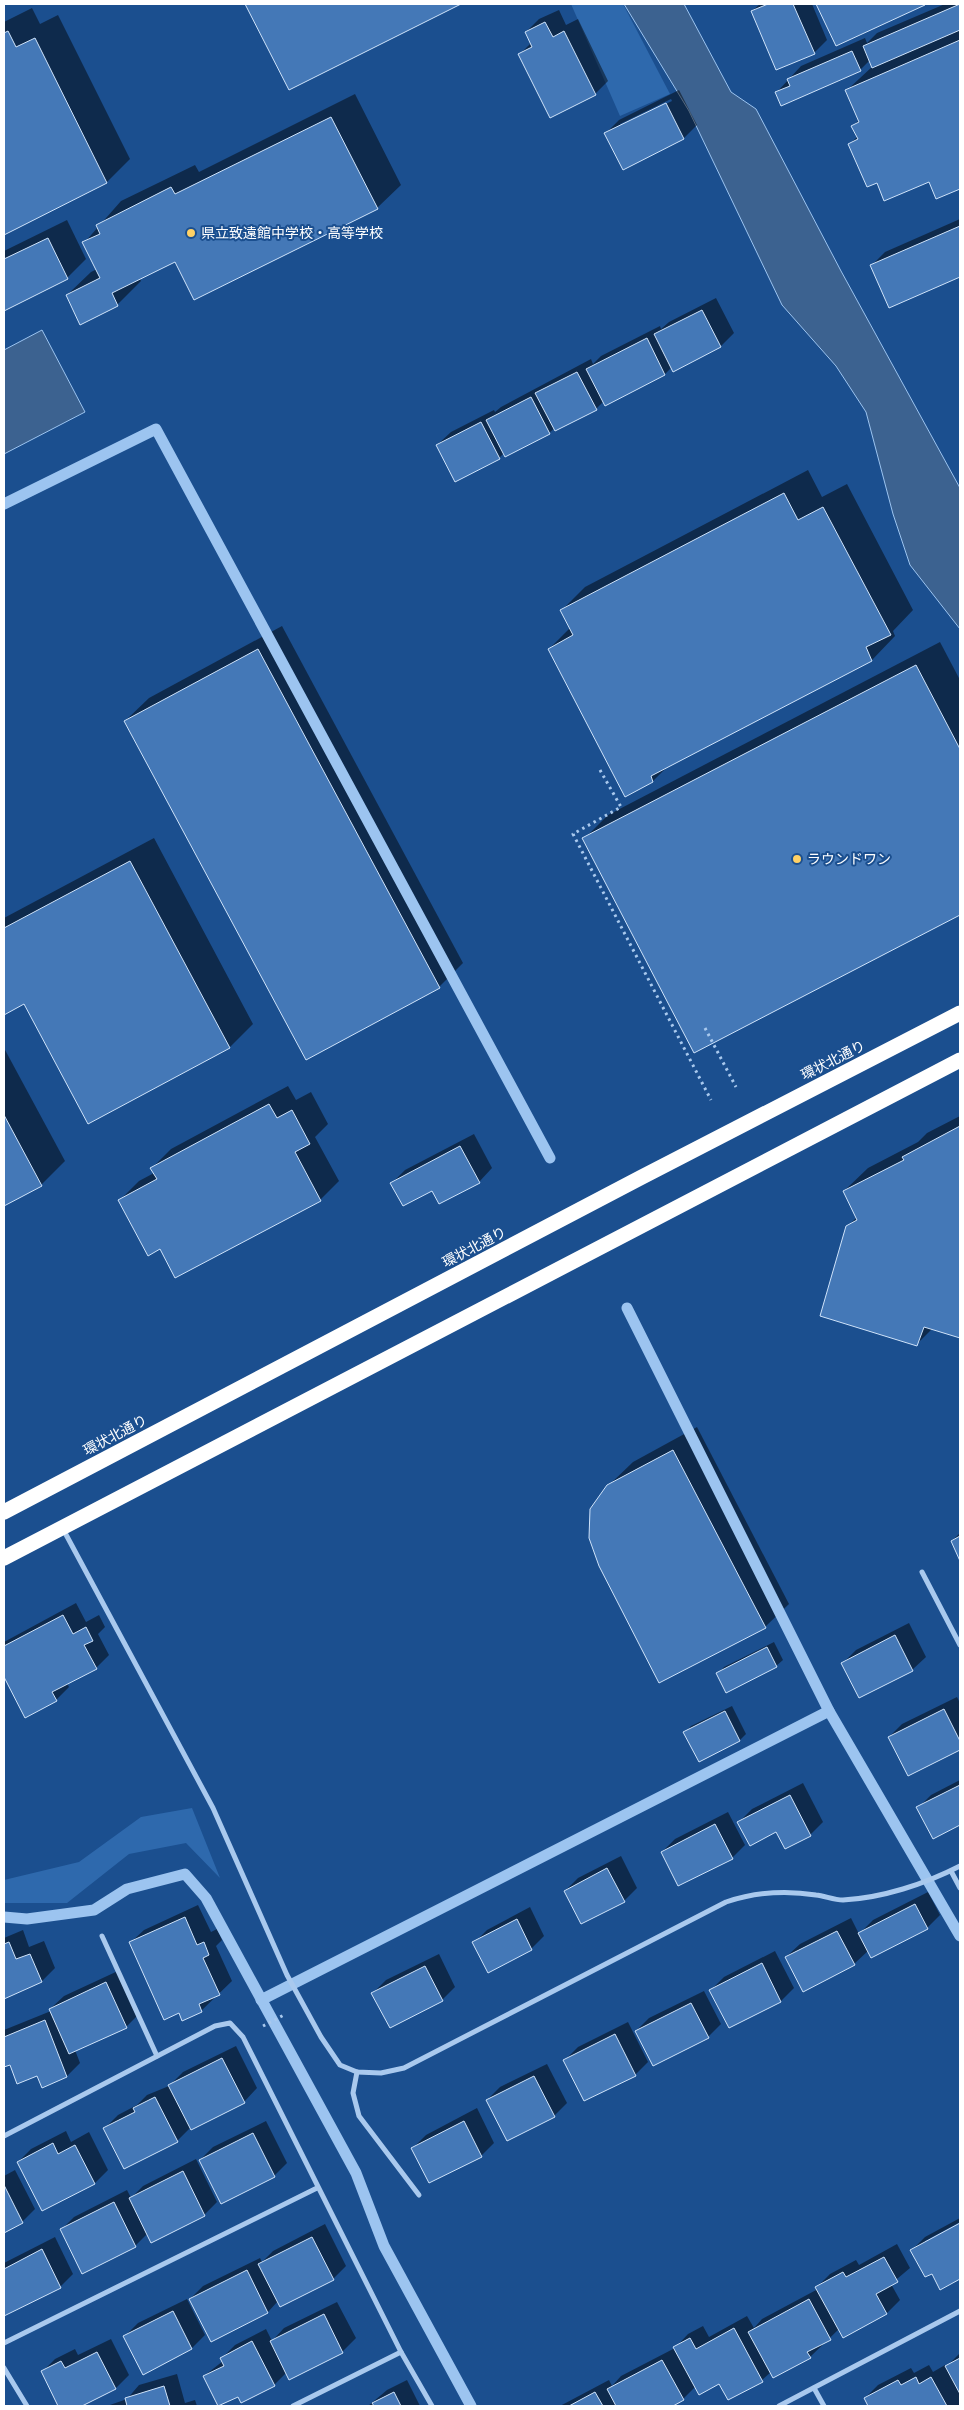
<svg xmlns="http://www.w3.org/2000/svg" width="964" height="2410" viewBox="0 0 964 2410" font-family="Helvetica,'Noto Sans JP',sans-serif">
	<rect width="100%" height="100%" fill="#1b4f8f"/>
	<!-- green -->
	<g fill="#2e69ad">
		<polygon points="571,4 623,4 670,94 620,116"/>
		<polygon points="192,1808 220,1878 186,1843 129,1854 67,1903 4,1903 4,1880 79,1862 141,1817"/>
	</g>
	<!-- water -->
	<g fill="#3c6290" stroke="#9cc4f0">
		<polygon points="624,4 684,4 731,92 756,109 841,271 960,488 960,629 910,565 893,514 866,412 836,366 782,305 689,111"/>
		<polygon points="42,330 85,412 4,454 4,350"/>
	</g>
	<!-- shadow -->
	<g fill="#0007" fill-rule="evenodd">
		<polygon points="247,4 458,4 289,88"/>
		<polygon points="760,4 812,4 827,40 814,53 752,11"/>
		<polygon points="818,4 925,4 837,45"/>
		<polygon points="945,4 960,4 960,187 937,198 929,180 877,181 850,144 858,136 853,126 859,120 846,91 873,66 870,60 860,70 776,93 801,66 865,38 867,43 877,33"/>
		<polygon points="32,8 40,24 58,15 130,159 107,182 4,233 4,22"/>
		<polygon points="559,10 566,25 578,19 608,81 595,94 520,54 531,43 526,32 539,19"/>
		<path d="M679,90l18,35 -13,13 -61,30 -17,-35 13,-13zM671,99l1,2 -52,26v-3z"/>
		<polygon points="355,94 401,185 377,208 175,261 140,278 141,281 117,305 67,295 91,272 97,269 84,243 121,201 195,165 199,172"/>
		<polygon points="960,219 960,276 890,306 872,265 885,252"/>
		<polygon points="67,220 86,259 67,278 4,309 4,251"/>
		<polygon points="716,298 734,333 721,346 672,367 665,374 605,404 604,401 596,409 555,428 549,433 504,453 499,458 437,445 451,432 494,410 495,412 501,407 591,359 593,364 601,356 660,326 661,329 669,322"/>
		<polygon points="808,470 822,497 847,484 913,610 893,631 895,636 872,660 668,766 653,781 549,649 570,628 561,611 585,587"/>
		<polygon points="282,626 463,963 439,987 306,1058 125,721 149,698"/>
		<polygon points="940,642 960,680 960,913 695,1051 584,839 608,815"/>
		<polygon points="154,838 253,1024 230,1047 89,1123 25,1002 4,1013 4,918"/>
		<polygon points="4,1048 65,1161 41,1185 4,1204"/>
		<polygon points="288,1086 296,1100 311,1092 328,1124 315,1137 339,1181 320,1200 176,1276 160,1247 120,1200 139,1181 154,1173 152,1168 171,1149"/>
		<polygon points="960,1116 960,1337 933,1328 917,1344 847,1227 857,1217 844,1191 868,1168 918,1142 927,1133"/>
		<polygon points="474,1134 492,1168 479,1182 433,1190 392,1183 405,1170"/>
		<polygon points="697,1427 789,1604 765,1627 608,1486 633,1462"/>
		<polygon points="960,1533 960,1558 952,1541"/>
		<polygon points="76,1603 86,1622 99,1615 105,1627 98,1634 109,1655 96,1668 67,1683 69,1687 56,1700 26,1716 4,1674 4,1642"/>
		<polygon points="909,1623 926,1657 912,1670 859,1696 843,1663 856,1650"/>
		<polygon points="774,1642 783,1660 776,1666 718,1674 724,1667"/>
		<polygon points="957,1697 960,1703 960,1748 908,1774 889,1737 902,1724"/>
		<polygon points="732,1706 746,1734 740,1740 699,1760 685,1733 691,1726"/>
		<polygon points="960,1780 960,1824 933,1837 918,1808 931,1795"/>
		<polygon points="803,1783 823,1822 810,1835 739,1822 752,1809"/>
		<polygon points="728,1812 745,1845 732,1858 662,1852 675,1839"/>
		<polygon points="621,1856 637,1888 624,1901 565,1891 578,1878"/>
		<polygon points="928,1892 940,1915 927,1928 869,1950 854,1964 786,1957 800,1944 851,1918 859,1934 873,1920"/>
		<polygon points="198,1905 211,1932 217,1929 222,1940 216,1946 232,1981 201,2011 180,2011 130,1943 144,1930"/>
		<polygon points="530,1907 544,1936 531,1949 474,1943 487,1930"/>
		<polygon points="23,1930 29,1947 44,1941 55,1968 42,1981 4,1997 4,1938"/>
		<polygon points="775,1951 794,1988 781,2001 730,2027 711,1990 724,1977"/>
		<polygon points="439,1954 455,1987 442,2000 373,1993 386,1980"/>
		<polygon points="120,1970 139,2014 126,2027 75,2050 80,2063 67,2076 38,2075 10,2063 4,2066 4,2030 51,2011 50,2009 64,1996"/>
		<polygon points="704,1991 721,2024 708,2037 636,2031 649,2018"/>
		<polygon points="628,2022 648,2062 635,2075 565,2060 578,2047"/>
		<polygon points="236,2046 257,2088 244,2102 191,2127 177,2141 105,2128 118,2115 137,2105 147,2095 169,2086 183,2072"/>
		<polygon points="547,2064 567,2103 554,2116 487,2100 500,2087"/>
		<polygon points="477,2108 494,2143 481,2156 413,2148 426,2135"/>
		<polygon points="266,2121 287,2163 274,2176 200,2160 213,2147"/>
		<polygon points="66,2131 71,2142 89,2132 108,2170 95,2183 42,2209 18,2162 31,2149"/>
		<polygon points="196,2159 217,2202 204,2215 148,2233 135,2246 61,2230 74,2217 127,2190 131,2198 143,2186"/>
		<polygon points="15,2170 35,2209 22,2222 4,2232 4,2176"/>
		<polygon points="960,2218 960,2222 925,2241 925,2243 960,2225 960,2278 941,2289 932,2273 912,2250 925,2237"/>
		<polygon points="325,2224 346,2266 333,2279 278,2301 268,2312 190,2299 203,2286 260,2258 262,2262 273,2251"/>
		<polygon points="55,2237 73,2274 60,2287 4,2315 4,2263"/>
		<polygon points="897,2244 910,2268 891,2284 900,2300 887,2313 839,2329 810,2357 771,2372 762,2380 729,2398 720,2382 696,2386 683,2399 670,2406 560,2406 609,2380 612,2386 621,2376 675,2348 688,2334 703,2326 709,2337 747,2316 754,2328 762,2319 818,2289 817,2287 830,2274 856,2260 859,2265"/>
		<polygon points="187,2299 205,2335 192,2348 143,2373 125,2336 138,2323"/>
		<polygon points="337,2302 356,2338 343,2351 290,2378 287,2372 274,2385 238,2395 204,2376 223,2361 222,2358 235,2345 266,2329 272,2341 284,2328"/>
		<polygon points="111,2339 129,2375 116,2388 79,2406 59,2406 42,2372 55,2359 75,2349 78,2355"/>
		<polygon points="960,2353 960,2406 870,2406 865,2398 878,2385 911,2368 914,2373 929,2365 933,2372 945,2365 946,2367"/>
		<polygon points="177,2374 185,2403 195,2400 197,2406 107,2406 127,2399 139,2385"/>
		<polygon points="407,2380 420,2406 368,2406 387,2390"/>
	</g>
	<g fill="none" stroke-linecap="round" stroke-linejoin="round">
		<!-- stream -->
		<g stroke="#9cc4f0" stroke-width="11">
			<polyline points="4,504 156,429 550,1158"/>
			<polyline points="627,1308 829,1711 960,1936"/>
			<polyline points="4,1917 27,1919 94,1910 127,1889 185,1874 206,1898 356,2173 384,2246 471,2406"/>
			<polyline points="261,2000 829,1711"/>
		</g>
	</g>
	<!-- building -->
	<g fill="#4478b7" stroke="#cfe3fa">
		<polygon points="245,4 461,4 289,90"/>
		<polygon points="768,4 793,4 815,54 776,70 751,11"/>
		<polygon points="816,4 924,4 925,5 836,46"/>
		<polygon points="960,4 960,30 872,68 863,46"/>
		<polygon points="545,22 553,37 564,31 596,95 550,118 518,54 532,47 525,32"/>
		<polygon points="8,31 16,47 35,38 107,183 4,235 4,33"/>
		<polygon points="960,40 960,189 936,199 929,182 884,201 877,183 867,187 848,144 858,139 851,126 859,122 845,90"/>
		<polygon points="852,51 861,71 781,106 775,92 790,86 787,79"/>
		<polygon points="666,103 684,139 623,170 604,133"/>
		<polygon points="331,117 378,209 194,300 175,262 112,293 118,306 80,325 66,295 100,278 82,242 100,234 96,225 171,187 175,194"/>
		<polygon points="960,226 960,277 889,308 870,265"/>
		<polygon points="48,238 68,279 4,311 4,259"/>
		<polygon points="702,310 721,347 673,372 654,334"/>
		<polygon points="647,338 665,375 605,406 586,369"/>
		<polygon points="577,372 597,410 555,431 535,393"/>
		<polygon points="531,397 550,434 505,457 486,420"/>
		<polygon points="481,422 500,459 455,482 436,445"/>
		<polygon points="784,493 798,520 823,507 891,635 866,647 872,661 651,776 653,782 625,797 548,649 573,635 560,610"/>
		<polygon points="258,649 440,988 306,1060 124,721"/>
		<polygon points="916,665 960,749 960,915 694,1053 582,838"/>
		<polygon points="130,861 230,1048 88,1124 24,1004 4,1015 4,928"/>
		<polygon points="269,1104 277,1118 292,1110 310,1144 295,1152 321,1201 175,1278 160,1249 148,1256 118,1200 157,1179 150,1168"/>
		<polygon points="4,1115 42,1186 4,1206"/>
		<polygon points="960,1126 960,1338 924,1327 917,1346 820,1316 846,1226 857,1220 843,1191 904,1160 902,1157"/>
		<polygon points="460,1146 480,1183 439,1204 432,1191 403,1206 390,1183"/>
		<polygon points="673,1450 766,1628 659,1683 599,1566 589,1538 590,1509 607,1485"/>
		<polygon points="960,1536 960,1561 951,1541"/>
		<polygon points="63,1615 73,1634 86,1627 93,1641 84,1645 97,1669 52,1692 57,1701 25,1718 4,1677 4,1646"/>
		<polygon points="895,1635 913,1671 859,1698 841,1663"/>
		<polygon points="767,1647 777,1667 726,1693 716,1673"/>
		<polygon points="944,1709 960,1741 960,1750 908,1776 888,1737"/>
		<polygon points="725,1711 740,1741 699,1762 683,1732"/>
		<polygon points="960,1785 960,1825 933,1839 916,1807"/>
		<polygon points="790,1795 811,1836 785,1849 776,1832 750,1846 737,1822"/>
		<polygon points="715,1824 733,1859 678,1886 661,1852"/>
		<polygon points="607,1868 625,1902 581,1924 564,1891"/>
		<polygon points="915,1904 928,1929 871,1958 858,1933"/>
		<polygon points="185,1917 197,1945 204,1942 209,1955 203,1958 220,1995 199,2004 202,2012 182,2021 179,2013 164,2020 129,1942"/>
		<polygon points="517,1919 532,1950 488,1973 472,1942"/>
		<polygon points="837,1931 855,1965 803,1992 785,1957"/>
		<polygon points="9,1942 16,1959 30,1954 42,1982 4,1999 4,1944"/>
		<polygon points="762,1963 781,2002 729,2028 709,1990"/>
		<polygon points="425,1966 443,2001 390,2028 371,1993"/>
		<polygon points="106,1982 127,2028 69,2054 49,2009"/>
		<polygon points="691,2003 709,2038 653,2066 635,2031"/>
		<polygon points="45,2020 67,2077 42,2088 37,2076 17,2084 10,2065 4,2067 4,2037"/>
		<polygon points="615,2034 636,2076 584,2101 563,2060"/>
		<polygon points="222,2058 245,2103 191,2130 168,2085"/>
		<polygon points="534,2076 555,2117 507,2141 486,2100"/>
		<polygon points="155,2097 178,2142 124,2169 103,2128 135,2112 133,2108"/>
		<polygon points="464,2121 482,2157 429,2183 411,2148"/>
		<polygon points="253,2133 275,2177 221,2204 199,2160"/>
		<polygon points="53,2143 58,2154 75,2145 95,2184 42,2211 17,2162"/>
		<polygon points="183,2171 205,2216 151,2243 129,2198"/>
		<polygon points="4,2185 23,2223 4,2233"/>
		<polygon points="114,2202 136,2247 82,2274 60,2229"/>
		<polygon points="960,2223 960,2279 940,2290 932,2274 925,2277 910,2250"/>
		<polygon points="312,2237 334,2280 280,2307 258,2264"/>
		<polygon points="42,2249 61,2288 4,2316 4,2269"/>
		<polygon points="884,2257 898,2282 876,2294 887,2314 843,2338 815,2287 843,2272 846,2277"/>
		<polygon points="247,2270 268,2313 211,2342 189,2299"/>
		<polygon points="809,2299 831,2340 807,2352 811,2358 773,2378 748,2332"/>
		<polygon points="173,2311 192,2349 143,2375 123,2336"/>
		<polygon points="324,2314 343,2353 289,2380 270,2341"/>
		<polygon points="734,2328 763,2382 728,2400 719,2384 699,2395 673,2347 690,2338 696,2349"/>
		<polygon points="252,2341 275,2386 241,2403 238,2397 218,2406 203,2376 224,2366 220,2358"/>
		<polygon points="97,2352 116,2389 82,2406 58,2406 41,2371 61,2361 65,2368"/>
		<polygon points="960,2358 960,2394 945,2366"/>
		<polygon points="662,2360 684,2400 673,2406 616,2406 607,2389"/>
		<polygon points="916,2377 919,2384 931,2377 947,2406 868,2406 864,2398 898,2380 901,2385"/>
		<polygon points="164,2386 170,2406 127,2406 125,2398"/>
		<polygon points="394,2392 401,2406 374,2406 372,2403"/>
		<polygon points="595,2392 603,2406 569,2406"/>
	</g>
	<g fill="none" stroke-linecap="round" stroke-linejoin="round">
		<!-- path -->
		<g stroke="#a9c9ee" stroke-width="3" stroke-dasharray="2.5 4" stroke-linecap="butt">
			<polyline points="600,770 621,807 573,834 711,1100"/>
			<polyline points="705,1028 736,1087"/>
			<polyline points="263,2026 284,2015"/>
		</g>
		<!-- street -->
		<g stroke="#a9c9ee" stroke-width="5">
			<path d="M63,1529l150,279 74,167 34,62 19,28 17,7 24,1 23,-5 322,-166c30,-10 59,-12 90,-7 9,1 18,5 27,5 39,-2 82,-16 117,-34"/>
			<polyline points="922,1572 960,1645"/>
			<polyline points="951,1871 960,1888"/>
			<polyline points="102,1936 157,2056"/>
			<polyline points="357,2072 353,2093 359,2116 419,2195"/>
			<polyline points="4,2136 215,2026 230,2023 243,2037 401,2352 432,2406"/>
			<polyline points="4,2343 317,2188"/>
			<polyline points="4,2368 27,2406"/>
			<polyline points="814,2388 824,2406"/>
			<polyline points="293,2406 401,2352"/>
			<polyline points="779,2406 960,2311"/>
		</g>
		<!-- highway -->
		<g stroke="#fff" stroke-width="15">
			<polyline points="4,1512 640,1178 960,1013"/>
			<polyline points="4,1558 960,1060"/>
		</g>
	</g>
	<!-- markers -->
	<g fill="#ffd166" stroke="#1b4f8f" stroke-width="2">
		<circle cx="191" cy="233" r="5"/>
		<circle cx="797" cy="859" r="5"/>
	</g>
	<g text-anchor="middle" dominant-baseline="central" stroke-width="4" stroke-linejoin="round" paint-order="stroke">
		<!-- poi labels -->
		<g font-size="14" fill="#fff" stroke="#1b4f8f" text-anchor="start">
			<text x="201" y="233">県立致遠館中学校・高等学校</text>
			<text x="807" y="859">ラウンドワン</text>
		</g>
		<!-- street labels -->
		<g font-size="14" fill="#fff" stroke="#1b4f8f">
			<text transform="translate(833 1060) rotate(-27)">環状北通り</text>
			<text transform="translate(474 1247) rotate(-28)">環状北通り</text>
			<text transform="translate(115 1435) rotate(-28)">環状北通り</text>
		</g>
	</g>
	<!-- border -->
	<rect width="964" height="2410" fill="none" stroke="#ffffff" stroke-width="10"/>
</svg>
